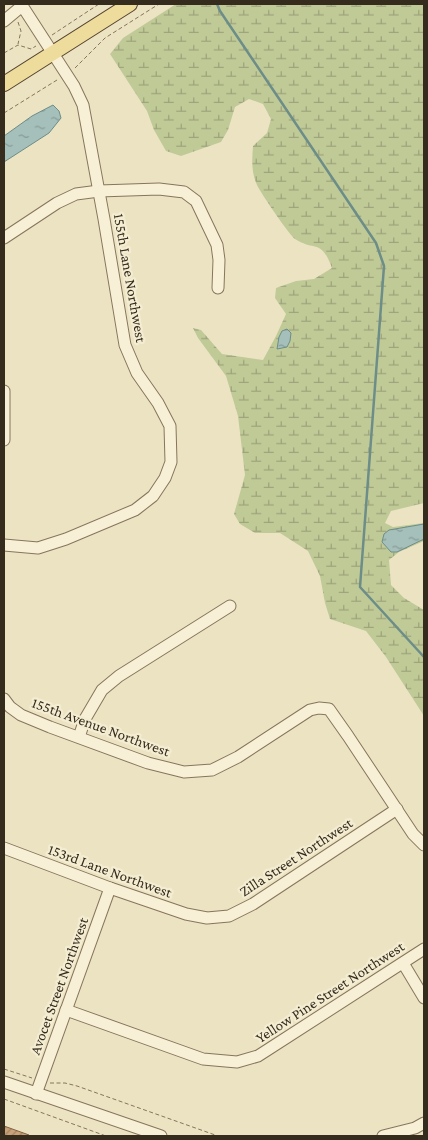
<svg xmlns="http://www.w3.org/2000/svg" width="428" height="1140" viewBox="0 0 428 1140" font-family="'Crimson Pro',serif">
	<defs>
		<pattern id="wetland-marsh" width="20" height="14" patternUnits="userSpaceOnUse" patternTransform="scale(1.25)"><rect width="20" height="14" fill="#c0ca97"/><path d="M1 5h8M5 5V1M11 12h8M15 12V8" fill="none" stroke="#9da47b"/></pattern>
		<pattern id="water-ripples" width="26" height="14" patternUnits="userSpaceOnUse" patternTransform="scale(1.25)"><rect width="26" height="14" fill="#a5bfba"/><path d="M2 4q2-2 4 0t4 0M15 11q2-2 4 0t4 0" fill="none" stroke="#879b97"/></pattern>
		<pattern id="building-hatch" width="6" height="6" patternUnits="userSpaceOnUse" patternTransform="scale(1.25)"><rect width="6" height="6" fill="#c9a27a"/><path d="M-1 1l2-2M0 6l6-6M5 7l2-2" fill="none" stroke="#a48463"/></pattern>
	</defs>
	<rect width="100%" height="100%" fill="#ece3c3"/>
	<!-- wetland -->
	<path fill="url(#wetland-marsh)" d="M176,4h248v499l-33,8 -6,12 8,4 31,-4v18l-25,11 -10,8 2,25 13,13 20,12v106l-38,-59 -20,-26 -36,-12 -5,-16 -5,-27 -12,-25 -28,-18h-25l-15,-9 -6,-10 11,-39 -7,-59 -12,-40 -28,-38 -5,-10 8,2 21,24 41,6 13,-24 10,-22 -11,-16 1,-10 20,-7 18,-2 18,-11c-11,-30 -17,-16 -37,-29 -5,-3 -35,-47 -38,-54 -6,-13 -5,-26 -4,-39l14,-13 4,-14 -8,-15 -14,-5 -14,8 -7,23 -7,12 -40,14 -15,-5 -12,-21 -7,-19 -37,-57 13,-16z"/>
	<!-- water -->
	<g fill="url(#water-ripples)" stroke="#6c8d88">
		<polygon points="53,105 59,111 61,118 49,133 4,162 4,136 32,116"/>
		<polygon points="287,329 291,333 290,341 287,347 277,349 279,337 282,331"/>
		<polygon points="424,524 424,539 397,552 391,552 382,542 384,534 389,530"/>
	</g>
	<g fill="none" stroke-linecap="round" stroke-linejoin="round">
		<!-- stream -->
		<polyline stroke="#6c8d88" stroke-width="2.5" points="217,4 220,11 376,243 384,266 360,587 424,657"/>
	</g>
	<!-- building -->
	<polygon fill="url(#building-hatch)" stroke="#846141" points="4,1126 29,1135 29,1136 4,1136"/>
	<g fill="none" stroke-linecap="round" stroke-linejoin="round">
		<defs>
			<g id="minor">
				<polyline points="4,21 22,6"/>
				<polyline points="4,238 57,203 76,194 99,191 159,189 184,192 196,201 217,245 219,260 218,288"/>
				<polyline points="4,391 4,440"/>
				<polyline points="4,545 38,548 66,539 135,510 153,496 165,478 171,462 170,426 158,403 137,373 125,345 104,219 83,105 74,86 21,4"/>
				<polyline points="4,699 10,707 21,715 50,727 148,763 184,772 212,770 238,757 310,710 319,708 329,709 348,736 413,834 424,845"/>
				<polyline points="79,737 85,719 102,690 119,676 230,606"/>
				<polyline points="4,848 110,888 186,914 207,918 229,916 253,904 397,809"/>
				<polyline points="403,963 424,998"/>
				<polyline points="66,1010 203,1059 237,1062 258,1056 424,949"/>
				<polyline points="4,1082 161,1136"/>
				<polyline points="36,1094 110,888"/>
				<polyline points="383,1136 415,1128 424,1123"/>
			</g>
			<polyline id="major" points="4,84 130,4"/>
		</defs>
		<!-- minor casing -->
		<use href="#minor" stroke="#86755b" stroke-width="13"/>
		<!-- major casing -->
		<use href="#major" stroke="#54432f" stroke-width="16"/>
		<!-- path -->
		<g stroke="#86755b" stroke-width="1" stroke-dasharray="4 2.5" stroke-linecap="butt">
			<polyline points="18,22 21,31 18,44"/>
			<polyline points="52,35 99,4"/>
			<polyline points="4,53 18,45 31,49 36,46"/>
			<polyline points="75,68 105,38 159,4"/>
			<polyline points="4,113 57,80"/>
			<polyline points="4,1069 32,1078"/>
			<polyline points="50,1083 65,1083 77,1086 218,1136"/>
			<polyline points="4,1099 106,1136"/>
		</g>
		<!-- minor -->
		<use href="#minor" stroke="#f7f0d6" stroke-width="11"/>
		<!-- major -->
		<use href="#major" stroke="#eedc9c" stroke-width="14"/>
	</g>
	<g text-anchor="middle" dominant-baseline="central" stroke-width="4.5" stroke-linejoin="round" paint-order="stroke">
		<!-- street labels -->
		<g font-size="15" fill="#362c1e" stroke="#f4edd2">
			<text transform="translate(130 278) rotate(80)">155th Lane Northwest</text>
			<text transform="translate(101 727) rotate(20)">155th Avenue Northwest</text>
			<text transform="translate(296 857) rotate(-33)">Zilla Street Northwest</text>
			<text transform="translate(110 871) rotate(20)">153rd Lane Northwest</text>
			<text transform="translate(59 986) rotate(-70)">Avocet Street Northwest</text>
			<text transform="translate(330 992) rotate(-33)">Yellow Pine Street Northwest</text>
		</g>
	</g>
	<!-- border -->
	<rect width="428" height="1140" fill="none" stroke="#362c1e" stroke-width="10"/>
</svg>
